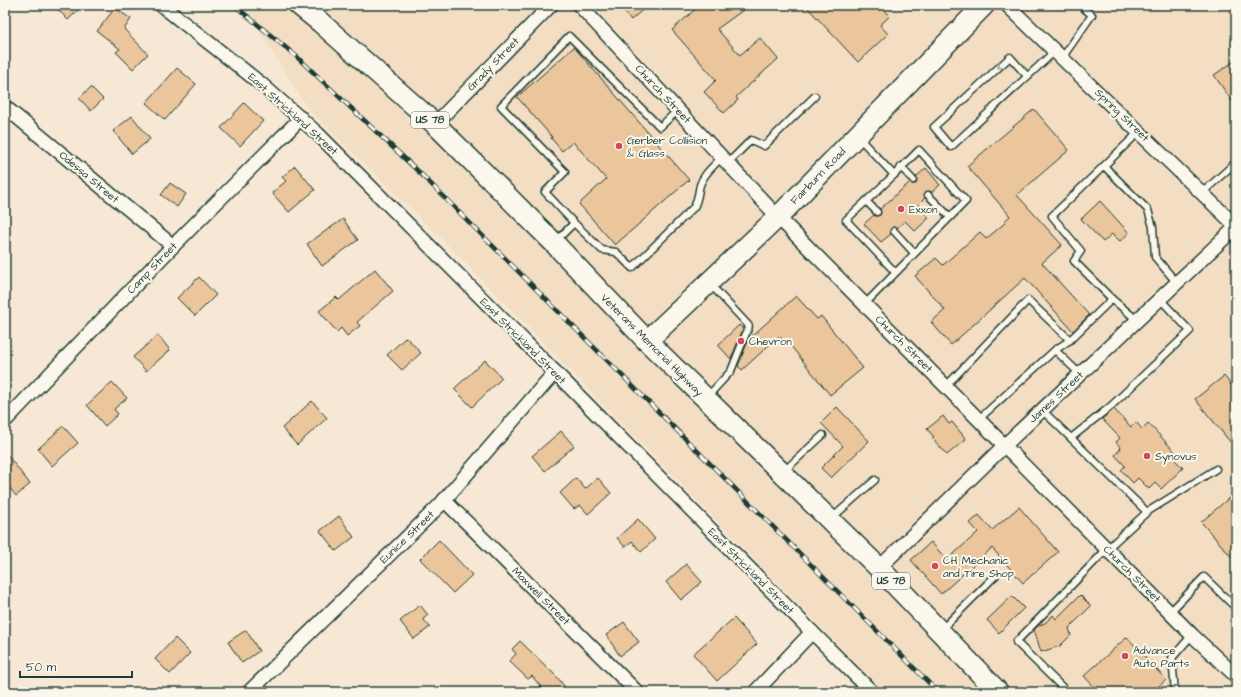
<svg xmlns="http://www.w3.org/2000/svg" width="1241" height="697" viewBox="0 0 1241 697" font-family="'Architects Daughter',sans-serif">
	<rect width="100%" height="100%" fill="#f6e8d4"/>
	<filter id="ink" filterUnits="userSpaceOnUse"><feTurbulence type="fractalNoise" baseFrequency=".025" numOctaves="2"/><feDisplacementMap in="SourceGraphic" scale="8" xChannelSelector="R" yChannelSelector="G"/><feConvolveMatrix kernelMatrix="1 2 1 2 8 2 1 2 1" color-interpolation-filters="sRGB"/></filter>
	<g filter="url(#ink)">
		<!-- built -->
		<polygon fill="#f3dec3" points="243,5 1236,5 1236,692 884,692 441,238 308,109"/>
		<!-- building -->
		<g fill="#ebc59c" stroke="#1f3d34">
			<polygon points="54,5 83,5 68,20"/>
			<polygon points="618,5 648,5 631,20"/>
			<polygon points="700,5 750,5 717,29 740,55 760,38 778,59 736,97 738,100 724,113 704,92 716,80 672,30"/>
			<polygon points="805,5 880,5 890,16 880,25 888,34 858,62"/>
			<polygon points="115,8 131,19 124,29 148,54 133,69 116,52 120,49 97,31"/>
			<polygon points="574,47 689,180 615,245 579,204 606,179 573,142 562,151 551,138 552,137 517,97"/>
			<polygon points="1236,60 1236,107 1214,75"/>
			<polygon points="177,68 196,84 165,120 146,103"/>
			<polygon points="91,87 103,99 91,111 79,98"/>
			<polygon points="244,103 263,121 240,146 221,128"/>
			<polygon points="1034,109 1069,150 1017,195 1062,245 1042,263 1089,315 1073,331 1025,278 951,345 931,322 945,310 915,276 936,258 943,265 980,232 986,239 1006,222 1004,221 1010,216 967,166"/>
			<polygon points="132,116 150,139 132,154 113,131"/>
			<polygon points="295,166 315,190 289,212 272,193 286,181 282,177"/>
			<polygon points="926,168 940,185 932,192 929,191 925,192 924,194 925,198 918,205 929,218 915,231 905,221 897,228 893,227 890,230 891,234 881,242 864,224 874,215 876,216 880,215 881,213 880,209 909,183 912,184 916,184 917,179 916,177"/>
			<polygon points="170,183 186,194 177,207 161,195"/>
			<polygon points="1100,201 1129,233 1120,241 1112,234 1103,242 1081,219"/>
			<polygon points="343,219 358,240 322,266 307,244"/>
			<polygon points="375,269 393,291 357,322 360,326 347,336 341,328 337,332 319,311 336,297 339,300"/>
			<polygon points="199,277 216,295 195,316 177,298"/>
			<polygon points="796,296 817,319 821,316 863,368 830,395 786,340 784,341 779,336 742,370 738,366 750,336 751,337"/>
			<polygon points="739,325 743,329 731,359 718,345"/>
			<polygon points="158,335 170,350 146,371 133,357"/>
			<polygon points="406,337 421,353 402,370 387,355"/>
			<polygon points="485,360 502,378 472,407 454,389"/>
			<polygon points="1224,376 1236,391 1236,449 1195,399"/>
			<polygon points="112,382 127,398 114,409 118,414 105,426 87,405"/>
			<polygon points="312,401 327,418 297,445 282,428"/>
			<polygon points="837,407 869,441 831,478 821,468 843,446 821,423"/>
			<polygon points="1114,409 1131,427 1136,422 1142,429 1148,423 1178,455 1174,459 1183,468 1161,489 1155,483 1149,489 1138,478 1133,483 1121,470 1125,466 1115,455 1121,448 1116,442 1120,438 1102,419"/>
			<polygon points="943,416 949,424 952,422 966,439 947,455 932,438 934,437 927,429"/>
			<polygon points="63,426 78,443 52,466 38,449"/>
			<polygon points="561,431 574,446 545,471 532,456"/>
			<polygon points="5,452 30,484 16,496 5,482"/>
			<polygon points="576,478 585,489 598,478 611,493 588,514 580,505 574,509 560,493"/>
			<polygon points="1236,492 1236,562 1201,522"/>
			<polygon points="1019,507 1058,552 1023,583 992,548 941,594 911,560 931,542 947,560 978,532 970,523 979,515 992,530"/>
			<polygon points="339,516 354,537 336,551 320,531"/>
			<polygon points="638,519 655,539 641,552 632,541 625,547 617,538"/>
			<polygon points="439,540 472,575 453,593 420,559"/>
			<polygon points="686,564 702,582 681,600 666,582"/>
			<polygon points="1080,595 1091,606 1069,628 1071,635 1060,646 1041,652 1034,630 1039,625 1045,623 1053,615 1056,619"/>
			<polygon points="1012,596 1024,608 999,633 987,620"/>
			<polygon points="420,605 428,615 423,619 430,627 414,639 400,621"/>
			<polygon points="734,618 757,644 717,681 693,654"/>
			<polygon points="624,622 639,642 620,656 606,635"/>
			<polygon points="246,630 259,651 242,663 228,642"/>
			<polygon points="1127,637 1166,680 1152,692 1099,692 1084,676"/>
			<polygon points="175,638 190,653 170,674 155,659"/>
			<polygon points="520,641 557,677 569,692 545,692 532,676 528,679 509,661 516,654 512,649"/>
		</g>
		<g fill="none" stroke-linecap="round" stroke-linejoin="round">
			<defs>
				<g id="service">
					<polyline points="1062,58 1092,15 1080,5"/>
					<polyline points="1027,76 1010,57 934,127 951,147 1055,51"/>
					<polyline points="859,138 894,175 919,150 966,201 865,304"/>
					<polyline points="728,163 751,140 764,146 815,96"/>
					<polyline points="1104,166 1148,210 1153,227 1155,257 1177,283"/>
					<polyline points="901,167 913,180"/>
					<polyline points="894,175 846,220 895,272"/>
					<polyline points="1202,193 1235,163 1236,164"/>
					<polyline points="928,195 950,217"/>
					<polyline points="866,201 877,212"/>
					<path d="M574,223l28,27 14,2 16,16 62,-61c4,-7 4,-14 6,-22 4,-12 14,-19 22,-28"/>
					<polyline points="894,231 914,253"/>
					<polyline points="556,241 574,223 545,192 565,172 501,106 569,36 660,127 678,110"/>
					<polyline points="1137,320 1112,299 1074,261 1081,251 1052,216 1139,132"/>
					<polyline points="1070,340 1112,299"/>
					<polyline points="946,386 1028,300 1070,340 1055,350 1080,374"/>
					<polyline points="708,396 731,371 749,326 711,285"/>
					<polyline points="1042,410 1147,512 1107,549 1016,642 1067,692"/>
					<polyline points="979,419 1055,350"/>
					<polyline points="1071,438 1111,406 1190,331 1160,299"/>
					<polyline points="784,471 823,435"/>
					<polyline points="1147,512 1216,469"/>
					<polyline points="832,518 875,480"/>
					<polyline points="1170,612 1204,577 1236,608"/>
					<polyline points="942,629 996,575"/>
					<polyline points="1175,692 1172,658 1192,635"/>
				</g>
				<g id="minor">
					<polyline points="161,5 260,83 318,134 555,372 812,632 872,692"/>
					<polyline points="579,5 778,217 1192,635 1236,676"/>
					<polyline points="1007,5 1236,226"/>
					<polyline points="5,107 173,246"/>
					<polyline points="435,124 551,5"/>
					<polyline points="5,421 173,246 301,118"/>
					<polyline points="444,500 637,692"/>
					<polyline points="879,568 1005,445 1236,227"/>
					<polyline points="249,692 440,505 555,372"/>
					<polyline points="755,692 812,632"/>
				</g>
				<g id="primary">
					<polyline points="299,5 320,22 435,124 554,243 647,341 879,568 998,692"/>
					<polyline points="647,341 778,217 984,5"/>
				</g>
			</defs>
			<!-- service casing -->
			<use href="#service" stroke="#1f3d34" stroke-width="9"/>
			<!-- minor casing -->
			<use href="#minor" stroke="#1f3d34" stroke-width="16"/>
			<!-- primary casing -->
			<use href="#primary" stroke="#1f3d34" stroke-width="23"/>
			<!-- service -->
			<use href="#service" stroke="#fbf7ec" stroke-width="6"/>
			<!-- minor -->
			<use href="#minor" stroke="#fbf7ec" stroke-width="13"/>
			<!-- primary -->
			<use href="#primary" stroke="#fbf7ec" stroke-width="20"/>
			<defs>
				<polyline id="rail" points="234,5 296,56 421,174 938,692"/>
			</defs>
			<!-- rail casing -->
			<use href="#rail" stroke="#1f3d34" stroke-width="4.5"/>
			<!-- rail -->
			<use href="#rail" stroke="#fbf7ec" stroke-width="3" stroke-dasharray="9" stroke-linecap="butt"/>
		</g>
		<!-- one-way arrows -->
		<defs><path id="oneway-chevron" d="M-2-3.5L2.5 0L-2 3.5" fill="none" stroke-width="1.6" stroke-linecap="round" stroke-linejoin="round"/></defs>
		<use stroke="#8d9a90" href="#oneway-chevron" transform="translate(1000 66) rotate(137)"/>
	</g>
	<!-- markers -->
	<g fill="#d1495b" stroke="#fbf7ec" stroke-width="1.5">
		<circle cx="619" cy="146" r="4"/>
		<circle cx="901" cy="209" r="4"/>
		<circle cx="741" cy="341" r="4"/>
		<circle cx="1147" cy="456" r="4"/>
		<circle cx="935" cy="566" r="4"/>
		<circle cx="1125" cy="656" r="4"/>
	</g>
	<g text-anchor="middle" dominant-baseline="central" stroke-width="4" stroke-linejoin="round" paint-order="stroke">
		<!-- shield labels -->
		<g fill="#fbf7ec" stroke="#61756b" stroke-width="1">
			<rect x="411" y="112" width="38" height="16" rx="3"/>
			<rect x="872" y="573" width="38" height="16" rx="3"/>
		</g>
		<g font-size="10" font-weight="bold" fill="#1f3d34">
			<text x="430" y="120">US 78</text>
			<text x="891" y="581">US 78</text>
		</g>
		<!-- street labels -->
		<g font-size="11" fill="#1f3d34" stroke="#fbf7ec">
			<text transform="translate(493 64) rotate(-46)">Grady Street</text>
			<text transform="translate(663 94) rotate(47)">Church Street</text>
			<text transform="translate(293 114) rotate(42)">East Strickland Street</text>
			<text transform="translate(1122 115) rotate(44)">Spring Street</text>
			<text transform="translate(818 176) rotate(-46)">Fairburn Road</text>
			<text transform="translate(89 177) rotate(40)">Odessa Street</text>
			<text transform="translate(152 268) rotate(-46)">Camp Street</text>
			<text transform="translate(523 341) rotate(45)">East Strickland Street</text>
			<text transform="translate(904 344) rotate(45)">Church Street</text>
			<text transform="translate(652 345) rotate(45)">Veterans Memorial Highway</text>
			<text transform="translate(1056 397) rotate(-43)">James Street</text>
			<text transform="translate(407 537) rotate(-44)">Eunice Street</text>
			<text transform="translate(751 571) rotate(45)">East Strickland Street</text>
			<text transform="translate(1132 574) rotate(45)">Church Street</text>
			<text transform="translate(541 596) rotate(45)">Maxwell Street</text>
		</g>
		<!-- poi labels -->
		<g font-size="11" fill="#1f3d34" stroke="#fbf7ec" text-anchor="start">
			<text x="627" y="140">Gerber Collision<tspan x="627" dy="13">&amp; Glass</tspan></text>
			<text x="909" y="209">Exxon</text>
			<text x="749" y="341">Chevron</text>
			<text x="1155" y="456">Synovus</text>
			<text x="943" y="560">CH Mechanic<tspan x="943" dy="13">and Tire Shop</tspan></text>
			<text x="1133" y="650">Advance<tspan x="1133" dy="13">Auto Parts</tspan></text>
		</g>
	</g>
	<!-- margin -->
	<rect width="1241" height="697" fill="none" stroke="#fbf7ec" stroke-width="20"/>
	<rect x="10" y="10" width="1221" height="677" fill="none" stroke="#1f3d34" stroke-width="1.5" filter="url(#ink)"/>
	<!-- scale -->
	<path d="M20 671v6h112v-6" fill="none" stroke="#1f3d34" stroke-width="2"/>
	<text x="26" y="671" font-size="12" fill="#1f3d34" stroke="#fbf7ec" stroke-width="3" paint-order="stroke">50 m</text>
</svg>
